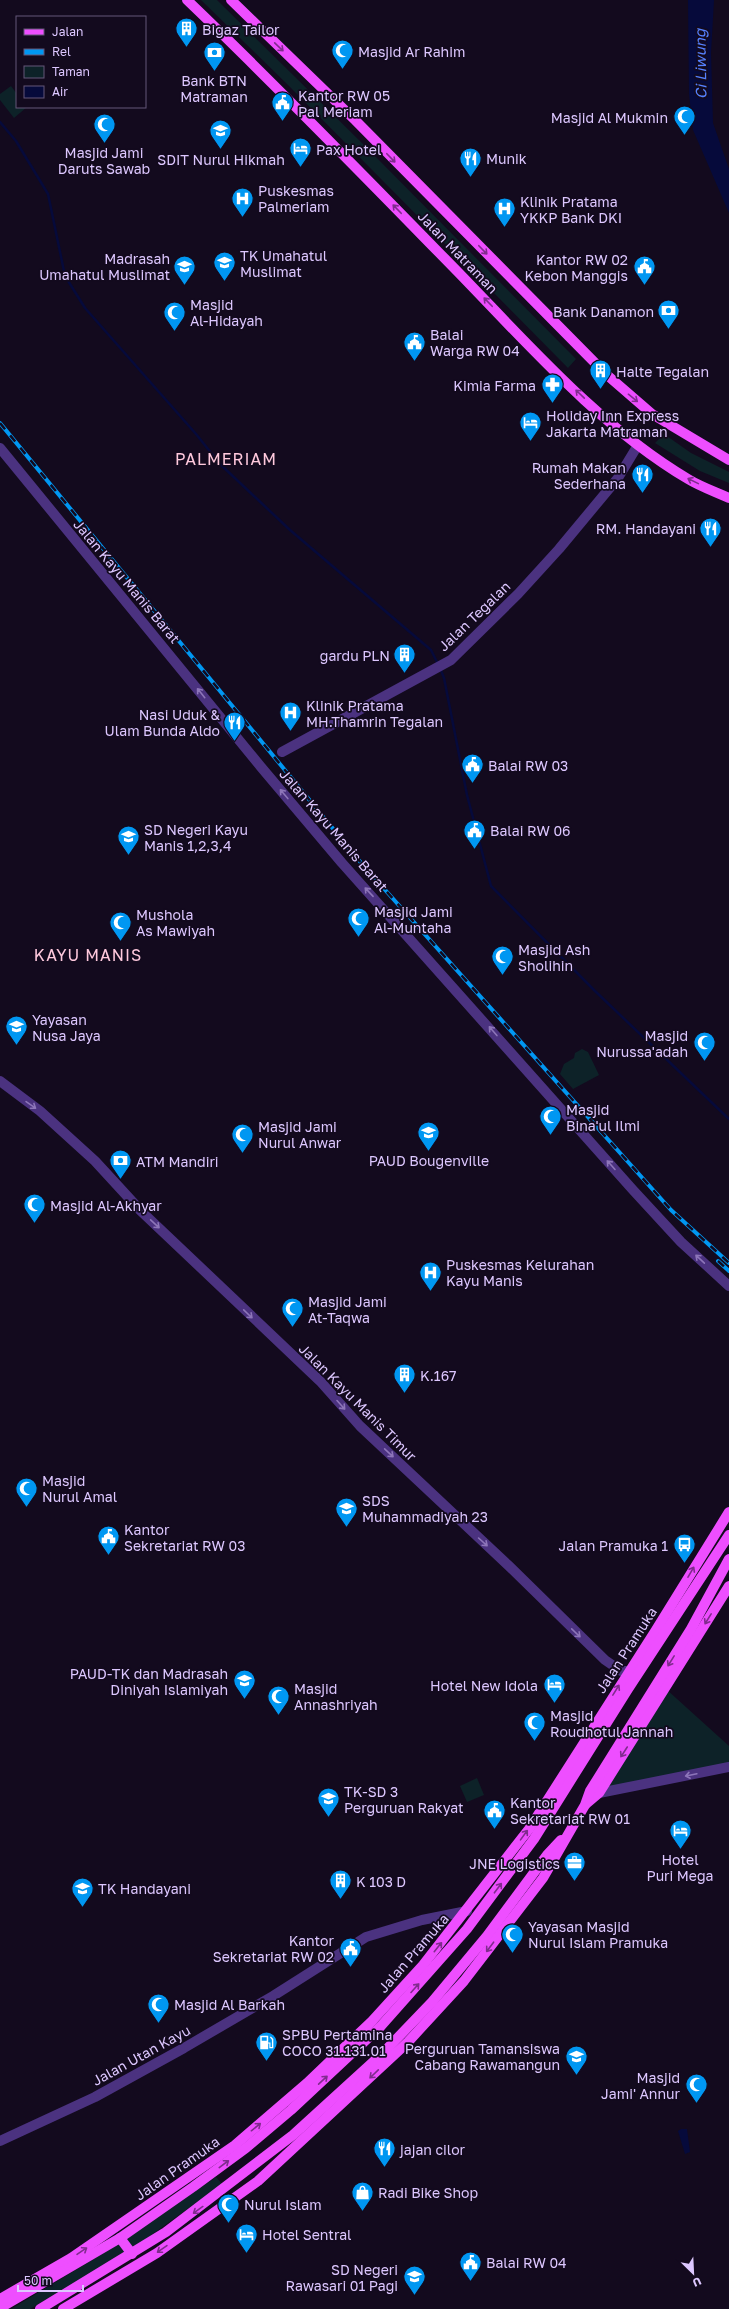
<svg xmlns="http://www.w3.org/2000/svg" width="729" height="2309" viewBox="0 0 729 2309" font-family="'Golos Text',sans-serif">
	<rect width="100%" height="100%" fill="#130a1e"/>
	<!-- green -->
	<g fill="#0d2228">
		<polygon points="201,0 217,0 366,147 576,359 568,368 290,87"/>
		<polygon points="11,86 17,94 17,107 27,107 14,118 0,100 0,94"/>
		<polygon points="664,434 691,453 729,472 729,483 700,471 655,443"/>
		<polygon points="582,1049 588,1052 599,1075 573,1089 560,1074 564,1064 574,1058 575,1053"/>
		<polygon points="666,1689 729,1746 729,1767 590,1791"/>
		<polygon points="477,1778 484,1795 467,1802 460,1786"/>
		<polygon points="216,2177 222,2184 143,2241 30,2309 11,2309 122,2242"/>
	</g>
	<!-- water -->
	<g fill="#060a3b">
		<polygon points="688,0 714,0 711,53 713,123 729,169 729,213 693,130 689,94"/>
		<polygon points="681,2129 687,2129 690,2152 685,2154 678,2131"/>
	</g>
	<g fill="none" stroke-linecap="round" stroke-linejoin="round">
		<!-- stream -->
		<g stroke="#060a3b" stroke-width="2.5">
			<polyline points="0,122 16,141 48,194 65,276 85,308 196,434 220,464 290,530 431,650 438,664"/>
			<polyline points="440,668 444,678 467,795 491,886 595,991 729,1119"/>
		</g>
		<!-- minor -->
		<g stroke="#4b3280" stroke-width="10">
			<polyline points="0,448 261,767 342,863 633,1190 681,1242 729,1286"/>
			<polyline points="282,752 451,660 518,594 559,549 618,478 638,445"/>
			<polyline points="0,1081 40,1111 95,1161 140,1210 320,1381 360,1426 509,1566 605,1660 621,1671 629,1671"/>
			<polyline points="599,1793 729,1767"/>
			<polyline points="0,2141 95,2097 184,2048 273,1996 366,1937 422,1920 467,1911"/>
		</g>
		<!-- major -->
		<g stroke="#ee4eff" stroke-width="10">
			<path d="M187,0c92,88 181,180 270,271 72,74 142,155 231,208 13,8 28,13 41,19"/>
			<polyline points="231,0 355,120 607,375 652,414 729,460"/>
			<polyline points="586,1804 599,1793 729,1586"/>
			<polyline points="120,2238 132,2254"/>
			<polyline points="0,2299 71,2258 235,2145 307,2083 372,2021 423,1965 529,1829 656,1630 729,1512"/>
			<polyline points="0,2308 120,2238 193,2187 246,2148 291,2110 381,2026 467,1929 534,1839 628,1689 729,1535"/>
			<polyline points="40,2309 166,2232 293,2135 383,2053 432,2002 487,1936 547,1855 561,1840"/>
			<polyline points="63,2309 157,2253 258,2181 408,2042 464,1981 543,1878 585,1805 590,1791 691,1629 729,1559"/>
		</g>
		<defs>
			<g id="rail">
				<polyline points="0,423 362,864 671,1210 729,1263"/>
				<polyline points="718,1261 729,1271"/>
			</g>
		</defs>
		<!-- rail casing -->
		<use href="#rail" stroke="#0097f2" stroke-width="4"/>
		<!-- rail -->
		<use href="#rail" stroke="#130a1e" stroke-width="2.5" stroke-dasharray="8" stroke-linecap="butt"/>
	</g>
	<!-- one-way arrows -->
	<defs><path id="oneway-shaft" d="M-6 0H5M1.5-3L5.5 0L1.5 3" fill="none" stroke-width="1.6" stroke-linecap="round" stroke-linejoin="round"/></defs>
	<g stroke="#802c8e">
		<use href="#oneway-shaft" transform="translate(279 47) rotate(44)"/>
		<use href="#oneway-shaft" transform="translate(391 158) rotate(46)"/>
		<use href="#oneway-shaft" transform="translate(397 209) rotate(-134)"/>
		<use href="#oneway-shaft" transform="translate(483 250) rotate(46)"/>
		<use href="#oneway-shaft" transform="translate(488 302) rotate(-134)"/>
		<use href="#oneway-shaft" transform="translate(580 394) rotate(-136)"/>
		<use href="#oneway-shaft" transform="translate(633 398) rotate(39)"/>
		<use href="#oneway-shaft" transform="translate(693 481) rotate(-154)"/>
		<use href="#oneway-shaft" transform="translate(691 1572) rotate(-60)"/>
		<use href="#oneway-shaft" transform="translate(708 1619) rotate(122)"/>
		<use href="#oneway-shaft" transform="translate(671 1661) rotate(122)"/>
		<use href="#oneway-shaft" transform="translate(616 1690) rotate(-58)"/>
		<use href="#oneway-shaft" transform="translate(624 1752) rotate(123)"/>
		<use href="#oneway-shaft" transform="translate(524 1835) rotate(-54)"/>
		<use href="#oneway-shaft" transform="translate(498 1888) rotate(-53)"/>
		<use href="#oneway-shaft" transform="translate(438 1947) rotate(-51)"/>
		<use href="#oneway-shaft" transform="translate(490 1947) rotate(127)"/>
		<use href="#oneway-shaft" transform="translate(415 1988) rotate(-48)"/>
		<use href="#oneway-shaft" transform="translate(374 2074) rotate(136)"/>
		<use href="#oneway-shaft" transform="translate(323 2080) rotate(-43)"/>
		<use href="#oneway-shaft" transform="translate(256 2127) rotate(-39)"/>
		<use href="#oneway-shaft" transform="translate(224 2164) rotate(-37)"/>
		<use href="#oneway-shaft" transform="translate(198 2210) rotate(144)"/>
		<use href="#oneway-shaft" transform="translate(162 2249) rotate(145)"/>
		<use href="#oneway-shaft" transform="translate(82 2251) rotate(-34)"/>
	</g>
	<g stroke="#8d75b9">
		<use href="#oneway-shaft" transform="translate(201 693) rotate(-129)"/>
		<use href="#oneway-shaft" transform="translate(284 794) rotate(-130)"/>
		<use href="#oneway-shaft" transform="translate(369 892) rotate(-133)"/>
		<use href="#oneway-shaft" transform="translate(493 1031) rotate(-131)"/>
		<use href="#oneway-shaft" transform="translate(31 1105) rotate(35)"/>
		<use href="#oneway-shaft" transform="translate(611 1165) rotate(-132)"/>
		<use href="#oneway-shaft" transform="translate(155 1224) rotate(43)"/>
		<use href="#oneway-shaft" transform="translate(700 1259) rotate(-137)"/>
		<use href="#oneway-shaft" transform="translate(248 1314) rotate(44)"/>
		<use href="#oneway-shaft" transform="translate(341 1405) rotate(48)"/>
		<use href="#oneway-shaft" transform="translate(389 1453) rotate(43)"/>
		<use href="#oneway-shaft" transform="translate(483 1542) rotate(42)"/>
		<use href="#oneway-shaft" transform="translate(576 1633) rotate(44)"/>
		<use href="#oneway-shaft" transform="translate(691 1775) rotate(168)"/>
	</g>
	<!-- icons -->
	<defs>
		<symbol id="building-pin" viewBox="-11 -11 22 30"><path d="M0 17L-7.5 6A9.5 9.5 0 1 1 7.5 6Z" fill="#0097f2" stroke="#130a1e"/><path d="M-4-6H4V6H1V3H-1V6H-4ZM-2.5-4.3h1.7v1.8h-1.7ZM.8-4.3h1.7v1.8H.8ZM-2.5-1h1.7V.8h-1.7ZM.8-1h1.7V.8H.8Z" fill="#fff"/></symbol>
		<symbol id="mosque-pin" viewBox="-11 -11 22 30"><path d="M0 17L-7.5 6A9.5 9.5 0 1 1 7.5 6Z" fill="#0097f2" stroke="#130a1e"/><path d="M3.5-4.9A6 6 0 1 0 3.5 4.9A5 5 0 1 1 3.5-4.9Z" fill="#fff"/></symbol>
		<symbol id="bank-pin" viewBox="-11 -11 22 30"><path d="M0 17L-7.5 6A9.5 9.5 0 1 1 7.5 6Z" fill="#0097f2" stroke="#130a1e"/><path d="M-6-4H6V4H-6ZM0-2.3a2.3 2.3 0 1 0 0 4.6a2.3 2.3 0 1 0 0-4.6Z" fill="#fff"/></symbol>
		<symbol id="civic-pin" viewBox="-11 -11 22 30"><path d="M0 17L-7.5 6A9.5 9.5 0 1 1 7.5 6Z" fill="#0097f2" stroke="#130a1e"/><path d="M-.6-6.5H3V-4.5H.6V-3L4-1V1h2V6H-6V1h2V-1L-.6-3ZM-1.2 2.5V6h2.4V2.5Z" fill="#fff"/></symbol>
		<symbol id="school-pin" viewBox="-11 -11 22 30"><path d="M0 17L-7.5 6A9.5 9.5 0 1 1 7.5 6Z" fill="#0097f2" stroke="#130a1e"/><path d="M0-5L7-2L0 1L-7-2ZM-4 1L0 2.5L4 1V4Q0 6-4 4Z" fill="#fff"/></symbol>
		<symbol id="hotel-pin" viewBox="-11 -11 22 30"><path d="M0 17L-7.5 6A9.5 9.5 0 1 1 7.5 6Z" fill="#0097f2" stroke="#130a1e"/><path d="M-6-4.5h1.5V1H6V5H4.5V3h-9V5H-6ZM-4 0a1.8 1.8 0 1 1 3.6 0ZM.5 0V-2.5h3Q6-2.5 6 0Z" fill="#fff"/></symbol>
		<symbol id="restaurant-pin" viewBox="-11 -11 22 30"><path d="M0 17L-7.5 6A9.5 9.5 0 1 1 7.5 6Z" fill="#0097f2" stroke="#130a1e"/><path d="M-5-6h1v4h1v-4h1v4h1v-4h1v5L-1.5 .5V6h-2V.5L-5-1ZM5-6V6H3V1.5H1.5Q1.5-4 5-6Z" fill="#fff"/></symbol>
		<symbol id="hospital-pin" viewBox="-11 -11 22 30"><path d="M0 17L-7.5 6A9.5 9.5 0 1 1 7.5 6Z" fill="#0097f2" stroke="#130a1e"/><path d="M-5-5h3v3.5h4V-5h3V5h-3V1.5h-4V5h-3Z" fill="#fff"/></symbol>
		<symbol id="pharmacy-pin" viewBox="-11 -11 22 30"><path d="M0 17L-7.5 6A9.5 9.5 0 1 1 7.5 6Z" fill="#0097f2" stroke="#130a1e"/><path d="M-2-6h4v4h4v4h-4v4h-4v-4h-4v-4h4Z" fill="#fff"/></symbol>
		<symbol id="bus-pin" viewBox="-11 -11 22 30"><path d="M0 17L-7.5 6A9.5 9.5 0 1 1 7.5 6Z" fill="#0097f2" stroke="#130a1e"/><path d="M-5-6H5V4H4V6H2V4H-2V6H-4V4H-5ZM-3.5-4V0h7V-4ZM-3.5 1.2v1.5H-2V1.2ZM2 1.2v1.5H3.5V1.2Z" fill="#fff"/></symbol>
		<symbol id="office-pin" viewBox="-11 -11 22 30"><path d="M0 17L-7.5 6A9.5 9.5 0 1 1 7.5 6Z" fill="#0097f2" stroke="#130a1e"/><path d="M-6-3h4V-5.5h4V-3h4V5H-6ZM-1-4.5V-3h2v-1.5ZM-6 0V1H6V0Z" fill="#fff"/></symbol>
		<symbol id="fuel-pin" viewBox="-11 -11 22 30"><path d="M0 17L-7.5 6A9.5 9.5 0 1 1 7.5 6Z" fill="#0097f2" stroke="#130a1e"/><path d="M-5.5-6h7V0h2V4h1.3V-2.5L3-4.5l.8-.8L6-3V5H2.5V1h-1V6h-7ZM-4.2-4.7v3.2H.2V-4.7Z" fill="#fff"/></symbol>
		<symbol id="shop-pin" viewBox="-11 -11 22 30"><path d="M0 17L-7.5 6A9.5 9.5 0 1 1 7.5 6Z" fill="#0097f2" stroke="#130a1e"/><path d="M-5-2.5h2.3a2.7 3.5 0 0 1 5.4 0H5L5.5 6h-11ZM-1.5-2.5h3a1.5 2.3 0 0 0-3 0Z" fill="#fff"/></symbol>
	</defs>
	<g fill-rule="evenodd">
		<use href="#building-pin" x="174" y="16" width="25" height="34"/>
		<use href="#mosque-pin" x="330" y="38" width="25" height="34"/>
		<use href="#bank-pin" x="202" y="40" width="25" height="34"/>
		<use href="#civic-pin" x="270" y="90" width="25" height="34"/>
		<use href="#mosque-pin" x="672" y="104" width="25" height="34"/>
		<use href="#mosque-pin" x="92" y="112" width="25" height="34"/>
		<use href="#school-pin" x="208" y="118" width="25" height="34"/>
		<use href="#hotel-pin" x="288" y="136" width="25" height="34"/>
		<use href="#restaurant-pin" x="458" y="146" width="25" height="34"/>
		<use href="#hospital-pin" x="230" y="186" width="25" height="34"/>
		<use href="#hospital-pin" x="492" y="196" width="25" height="34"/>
		<use href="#school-pin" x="212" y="250" width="25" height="34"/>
		<use href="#school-pin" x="172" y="254" width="25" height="34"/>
		<use href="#civic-pin" x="632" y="254" width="25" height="34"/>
		<use href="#bank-pin" x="656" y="298" width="25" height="34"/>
		<use href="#mosque-pin" x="162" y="300" width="25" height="34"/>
		<use href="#civic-pin" x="402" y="330" width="25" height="34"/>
		<use href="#building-pin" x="588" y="358" width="25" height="34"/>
		<use href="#pharmacy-pin" x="540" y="372" width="25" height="34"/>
		<use href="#hotel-pin" x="518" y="410" width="25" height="34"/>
		<use href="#restaurant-pin" x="630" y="462" width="25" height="34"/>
		<use href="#restaurant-pin" x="698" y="516" width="25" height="34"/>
		<use href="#building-pin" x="392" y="642" width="25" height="34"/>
		<use href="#hospital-pin" x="278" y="700" width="25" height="34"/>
		<use href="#restaurant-pin" x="222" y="710" width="25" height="34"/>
		<use href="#civic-pin" x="460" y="752" width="25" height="34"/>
		<use href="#civic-pin" x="462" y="818" width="25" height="34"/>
		<use href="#school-pin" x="116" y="824" width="25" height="34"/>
		<use href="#mosque-pin" x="346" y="906" width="25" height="34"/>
		<use href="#mosque-pin" x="108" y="910" width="25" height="34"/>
		<use href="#mosque-pin" x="490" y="944" width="25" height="34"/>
		<use href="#school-pin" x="4" y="1014" width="25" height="34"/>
		<use href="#mosque-pin" x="692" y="1030" width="25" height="34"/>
		<use href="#mosque-pin" x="538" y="1104" width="25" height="34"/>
		<use href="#school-pin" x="416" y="1120" width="25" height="34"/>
		<use href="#mosque-pin" x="230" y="1122" width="25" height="34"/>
		<use href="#bank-pin" x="108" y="1148" width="25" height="34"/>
		<use href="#mosque-pin" x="22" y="1192" width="25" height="34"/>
		<use href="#hospital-pin" x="418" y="1260" width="25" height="34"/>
		<use href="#mosque-pin" x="280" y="1296" width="25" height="34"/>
		<use href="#building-pin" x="392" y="1362" width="25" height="34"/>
		<use href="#mosque-pin" x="14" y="1476" width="25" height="34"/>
		<use href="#school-pin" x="334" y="1496" width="25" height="34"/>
		<use href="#civic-pin" x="96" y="1524" width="25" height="34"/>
		<use href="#bus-pin" x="672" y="1532" width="25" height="34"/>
		<use href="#school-pin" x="232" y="1668" width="25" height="34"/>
		<use href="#hotel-pin" x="542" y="1672" width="25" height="34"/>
		<use href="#mosque-pin" x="266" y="1684" width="25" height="34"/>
		<use href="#mosque-pin" x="522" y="1710" width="25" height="34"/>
		<use href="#school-pin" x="316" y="1786" width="25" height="34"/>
		<use href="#civic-pin" x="482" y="1798" width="25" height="34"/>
		<use href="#hotel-pin" x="668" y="1818" width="25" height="34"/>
		<use href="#office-pin" x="562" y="1850" width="25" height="34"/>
		<use href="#building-pin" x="328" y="1868" width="25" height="34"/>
		<use href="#school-pin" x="70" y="1876" width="25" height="34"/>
		<use href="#mosque-pin" x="500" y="1922" width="25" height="34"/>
		<use href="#civic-pin" x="338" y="1936" width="25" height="34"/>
		<use href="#mosque-pin" x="146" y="1992" width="25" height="34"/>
		<use href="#fuel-pin" x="254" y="2030" width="25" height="34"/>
		<use href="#school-pin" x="564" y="2044" width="25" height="34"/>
		<use href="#mosque-pin" x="684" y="2072" width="25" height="34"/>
		<use href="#restaurant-pin" x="372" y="2136" width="25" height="34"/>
		<use href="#shop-pin" x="350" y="2180" width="25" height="34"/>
		<use href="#mosque-pin" x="216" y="2192" width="25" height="34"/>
		<use href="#hotel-pin" x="234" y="2222" width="25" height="34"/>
		<use href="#civic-pin" x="458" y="2250" width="25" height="34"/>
		<use href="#school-pin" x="402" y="2264" width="25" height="34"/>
	</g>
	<g text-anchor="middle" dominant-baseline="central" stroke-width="3.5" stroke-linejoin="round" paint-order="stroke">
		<!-- poi labels -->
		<g font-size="14" fill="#ddc7ff" stroke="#130a1e" text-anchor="start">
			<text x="202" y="29">Bigaz Tailor</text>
			<text x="358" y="51">Masjid Ar Rahim</text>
			<text x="214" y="80" text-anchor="middle">Bank BTN<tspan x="214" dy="16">Matraman</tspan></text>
			<text x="298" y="95">Kantor RW 05<tspan x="298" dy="16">Pal Meriam</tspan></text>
			<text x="668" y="117" text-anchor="end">Masjid Al Mukmin</text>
			<text x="316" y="149">Pax Hotel</text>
			<text x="104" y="152" text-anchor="middle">Masjid Jami<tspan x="104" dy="16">Daruts Sawab</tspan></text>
			<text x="486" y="158">Munik</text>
			<text x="221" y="159" text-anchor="middle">SDIT Nurul Hikmah</text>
			<text x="258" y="190">Puskesmas<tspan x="258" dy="16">Palmeriam</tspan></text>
			<text x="520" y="201">Klinik Pratama<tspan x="520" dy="16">YKKP Bank DKI</tspan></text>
			<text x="240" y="255">TK Umahatul<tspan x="240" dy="16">Muslimat</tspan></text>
			<text x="170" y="258" text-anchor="end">Madrasah<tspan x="170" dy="16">Umahatul Muslimat</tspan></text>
			<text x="628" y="259" text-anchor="end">Kantor RW 02<tspan x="628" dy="16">Kebon Manggis</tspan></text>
			<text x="190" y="304">Masjid<tspan x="190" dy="16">Al-Hidayah</tspan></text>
			<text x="654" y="311" text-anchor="end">Bank Danamon</text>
			<text x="430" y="334">Balai<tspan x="430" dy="16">Warga RW 04</tspan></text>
			<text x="616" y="371">Halte Tegalan</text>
			<text x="536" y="385" text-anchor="end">Kimia Farma</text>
			<text x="546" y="415">Holiday Inn Express<tspan x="546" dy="16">Jakarta Matraman</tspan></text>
			<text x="626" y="467" text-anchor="end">Rumah Makan<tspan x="626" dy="16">Sederhana</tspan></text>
			<text x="696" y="528" text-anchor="end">RM. Handayani</text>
			<text x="390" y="655" text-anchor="end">gardu PLN</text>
			<text x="306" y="705">Klinik Pratama<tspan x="306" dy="16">MH.Thamrin Tegalan</tspan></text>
			<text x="220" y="714" text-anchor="end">Nasi Uduk &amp;<tspan x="220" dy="16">Ulam Bunda Aldo</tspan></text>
			<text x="488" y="765">Balai RW 03</text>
			<text x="144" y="829">SD Negeri Kayu<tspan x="144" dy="16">Manis 1,2,3,4</tspan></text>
			<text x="490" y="830">Balai RW 06</text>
			<text x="374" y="911">Masjid Jami<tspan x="374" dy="16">Al-Muntaha</tspan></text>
			<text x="136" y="914">Mushola<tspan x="136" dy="16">As Mawiyah</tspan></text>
			<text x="518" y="949">Masjid Ash<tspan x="518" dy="16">Sholihin</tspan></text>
			<text x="32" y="1019">Yayasan<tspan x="32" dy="16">Nusa Jaya</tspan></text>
			<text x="688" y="1035" text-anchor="end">Masjid<tspan x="688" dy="16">Nurussa'adah</tspan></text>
			<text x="566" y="1109">Masjid<tspan x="566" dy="16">Bina'ul Ilmi</tspan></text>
			<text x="258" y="1126">Masjid Jami<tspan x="258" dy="16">Nurul Anwar</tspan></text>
			<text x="429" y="1160" text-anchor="middle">PAUD Bougenville</text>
			<text x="136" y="1161">ATM Mandiri</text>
			<text x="50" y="1205">Masjid Al-Akhyar</text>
			<text x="446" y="1264">Puskesmas Kelurahan<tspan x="446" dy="16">Kayu Manis</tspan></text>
			<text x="308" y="1301">Masjid Jami<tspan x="308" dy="16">At-Taqwa</tspan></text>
			<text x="420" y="1375">K.167</text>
			<text x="42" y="1480">Masjid<tspan x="42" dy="16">Nurul Amal</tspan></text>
			<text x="362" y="1500">SDS<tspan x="362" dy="16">Muhammadiyah 23</tspan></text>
			<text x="124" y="1529">Kantor<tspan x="124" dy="16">Sekretariat RW 03</tspan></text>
			<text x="668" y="1545" text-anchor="end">Jalan Pramuka 1</text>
			<text x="228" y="1673" text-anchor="end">PAUD-TK dan Madrasah<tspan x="228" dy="16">Diniyah Islamiyah</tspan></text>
			<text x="538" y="1685" text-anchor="end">Hotel New Idola</text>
			<text x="294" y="1688">Masjid<tspan x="294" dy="16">Annashriyah</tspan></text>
			<text x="550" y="1715">Masjid<tspan x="550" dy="16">Roudhotul Jannah</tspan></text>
			<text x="344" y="1791">TK-SD 3<tspan x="344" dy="16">Perguruan Rakyat</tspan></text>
			<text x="510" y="1802">Kantor<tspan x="510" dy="16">Sekretariat RW 01</tspan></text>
			<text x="680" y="1859" text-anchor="middle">Hotel<tspan x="680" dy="16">Puri Mega</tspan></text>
			<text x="560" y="1863" text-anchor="end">JNE Logistics</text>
			<text x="356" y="1881">K 103 D</text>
			<text x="98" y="1888">TK Handayani</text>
			<text x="528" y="1926">Yayasan Masjid<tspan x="528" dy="16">Nurul Islam Pramuka</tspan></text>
			<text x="334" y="1940" text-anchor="end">Kantor<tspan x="334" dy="16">Sekretariat RW 02</tspan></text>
			<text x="174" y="2004">Masjid Al Barkah</text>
			<text x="282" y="2034">SPBU Pertamina<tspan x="282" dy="16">COCO 31.131.01</tspan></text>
			<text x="560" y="2048" text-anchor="end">Perguruan Tamansiswa<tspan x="560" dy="16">Cabang Rawamangun</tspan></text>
			<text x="680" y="2077" text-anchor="end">Masjid<tspan x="680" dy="16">Jami' Annur</tspan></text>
			<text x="400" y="2149">jajan cilor</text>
			<text x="378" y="2192">Radi Bike Shop</text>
			<text x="244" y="2204">Nurul Islam</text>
			<text x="262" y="2234">Hotel Sentral</text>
			<text x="486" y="2262">Balai RW 04</text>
			<text x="398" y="2269" text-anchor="end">SD Negeri<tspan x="398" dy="16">Rawasari 01 Pagi</tspan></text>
		</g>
		<!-- street labels -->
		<g font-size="14" fill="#ddc7ff" stroke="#130a1e">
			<text transform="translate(458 252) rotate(46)">Jalan Matraman</text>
			<text transform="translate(127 581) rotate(50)">Jalan Kayu Manis Barat</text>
			<text transform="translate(474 616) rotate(-44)">Jalan Tegalan</text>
			<text transform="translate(334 830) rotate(49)">Jalan Kayu Manis Barat</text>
			<text transform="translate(358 1402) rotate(45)">Jalan Kayu Manis Timur</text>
			<text transform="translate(626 1650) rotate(-57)">Jalan Pramuka</text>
			<text transform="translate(413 1953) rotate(-49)">Jalan Pramuka</text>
			<text transform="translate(141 2055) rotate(-29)">Jalan Utan Kayu</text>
			<text transform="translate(177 2168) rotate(-35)">Jalan Pramuka</text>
		</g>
		<!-- water labels -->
		<g font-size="15" font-style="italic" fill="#5581ff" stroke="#130a1e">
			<text transform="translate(700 64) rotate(-91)">Ci Liwung</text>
		</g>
		<!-- quarter labels -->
		<g font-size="16" letter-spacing="1" fill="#ffc9dd" stroke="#130a1e">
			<text x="226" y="459">PALMERIAM</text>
			<text x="88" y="955">KAYU MANIS</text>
		</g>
	</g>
	<!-- legend -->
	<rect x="16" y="16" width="130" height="92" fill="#130a1e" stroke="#645678"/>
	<rect x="24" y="29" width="20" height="6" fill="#ee4eff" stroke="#645678"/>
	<text x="52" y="36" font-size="12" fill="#ddc7ff">Jalan</text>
	<rect x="24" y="49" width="20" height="6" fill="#0097f2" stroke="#645678"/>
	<text x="52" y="56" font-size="12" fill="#ddc7ff">Rel</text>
	<rect x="24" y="66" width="20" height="12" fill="#0d2228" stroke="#645678"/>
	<text x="52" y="76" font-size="12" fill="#ddc7ff">Taman</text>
	<rect x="24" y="86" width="20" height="12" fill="#060a3b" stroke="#645678"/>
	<text x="52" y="96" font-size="12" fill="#ddc7ff">Air</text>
	<!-- north arrow -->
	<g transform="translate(693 2273) rotate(156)" stroke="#130a1e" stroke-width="3" paint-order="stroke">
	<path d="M0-3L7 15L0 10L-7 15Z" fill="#ddc7ff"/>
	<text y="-6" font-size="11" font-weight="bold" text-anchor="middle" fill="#ddc7ff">U</text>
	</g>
	<!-- scale -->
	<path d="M18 2285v6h65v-6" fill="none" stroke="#ddc7ff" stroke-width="2"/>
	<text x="24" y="2285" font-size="12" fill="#ddc7ff" stroke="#130a1e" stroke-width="3" paint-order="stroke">50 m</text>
</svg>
